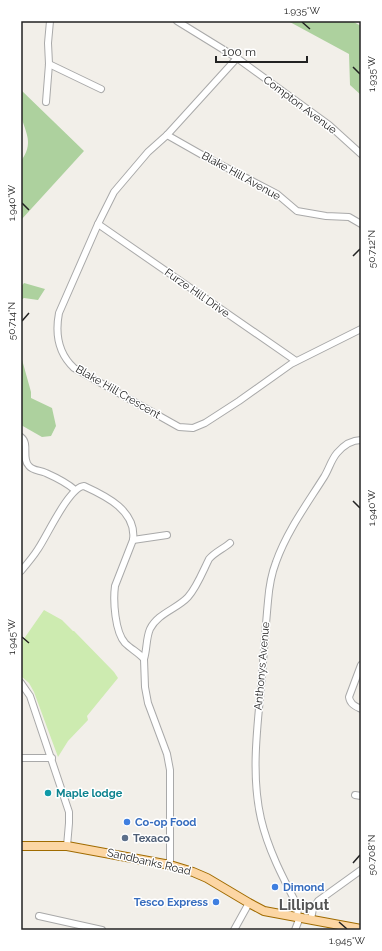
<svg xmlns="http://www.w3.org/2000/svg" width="382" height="951" viewBox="0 0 382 951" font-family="Raleway,sans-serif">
	<rect width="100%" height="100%" fill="#f2efe9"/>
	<!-- grass -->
	<polygon fill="#cdebb0" points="44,610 62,620 73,631 74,631 114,672 118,678 87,716 88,720 68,741 58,757 34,692 29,683 21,676 21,643"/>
	<!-- forest -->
	<g fill="#add19e">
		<polygon points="288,21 352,21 361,26 361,95 350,85 349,54"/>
		<path d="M21,90l63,61 -63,69v-59c13,-18 5,-27 0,-45 -2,-8 0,-18 0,-26z"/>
		<polygon points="24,283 45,289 38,300 24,298 21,300 21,287"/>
		<polygon points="21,356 31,392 31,398 52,408 56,426 51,436 42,437 21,425"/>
	</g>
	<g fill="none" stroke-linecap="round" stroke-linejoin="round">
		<defs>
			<g id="minor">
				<polyline points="177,21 237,58 329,125 361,154"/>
				<path d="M237,58l-70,77 -19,17 -34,40 -16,32 -39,89c-4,21 -1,40 15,55l105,59 14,1 12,-5 34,-22 52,-37 70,-35"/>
				<polyline points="49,64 101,89"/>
				<polyline points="46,102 49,64 48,43 50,21"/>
				<polyline points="167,135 204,156 277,194 297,211 326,216 349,217 361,224"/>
				<polyline points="98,224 296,361"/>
				<path d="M21,437c9,7 0,21 8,29 4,5 11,4 17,7 9,4 21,10 29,17"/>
				<polyline points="133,540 167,535"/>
				<path d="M21,571c6,-7 12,-14 17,-22 9,-13 31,-62 46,-63 22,10 53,25 49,54l-18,46c-2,15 0,46 10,57 6,6 14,10 19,16l1,28 3,16 19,51 3,16v95"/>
				<path d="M144,659c3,-9 2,-21 6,-30 8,-16 27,-20 38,-32 9,-10 15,-26 21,-38 6,-7 14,-10 21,-16"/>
				<path d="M361,665l-12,32c1,7 6,9 12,12"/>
				<polyline points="21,683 30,696 69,812 69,823 67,846"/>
				<polyline points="21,758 52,758"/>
				<polyline points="355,795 361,796"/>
				<polyline points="39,916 102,930"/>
				<path d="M297,916l1,-7 -2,-6c-14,-27 -28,-54 -35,-84 -9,-39 -5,-81 -1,-121 3,-32 5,-65 8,-97 1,-13 3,-26 8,-39 11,-31 31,-58 48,-85 5,-8 7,-17 13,-24 6,-7 15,-13 24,-13"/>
				<polyline points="311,919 313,909 318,901 361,870"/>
				<polyline points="234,930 249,903"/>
				<polyline points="295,930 300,917"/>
			</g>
			<polyline id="major" points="21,846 67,846 170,865 193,872 207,878 249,903 264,911 361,929"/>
		</defs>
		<!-- minor casing -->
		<use href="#minor" stroke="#a9a9a9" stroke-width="8"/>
		<!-- major casing -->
		<use href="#major" stroke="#a06b00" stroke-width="10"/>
		<!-- minor -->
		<use href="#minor" stroke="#fff" stroke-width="6"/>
		<!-- major -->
		<use href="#major" stroke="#fcd6a4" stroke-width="8"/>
	</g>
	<!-- ticks -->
	<path fill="none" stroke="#222" stroke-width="1.5" d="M302,22l8,7M353,67l7,7M22,203l7,7M353,256l7,-7M22,321l7,-8M353,501l7,7M22,637l7,6M353,863l7,-8M339,922l8,7"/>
	<!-- markers -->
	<circle fill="#0f9aa8" stroke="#fff" stroke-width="1.5" cx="48" cy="793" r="4"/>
	<g fill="#3f7fe0" stroke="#fff" stroke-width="1.5">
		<circle cx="127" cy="822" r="4"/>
		<circle cx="275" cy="887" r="4"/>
		<circle cx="216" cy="902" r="4"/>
	</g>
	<circle fill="#5c6f8a" stroke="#fff" stroke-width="1.5" cx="125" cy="838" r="4"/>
	<g text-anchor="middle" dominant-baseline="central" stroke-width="3" stroke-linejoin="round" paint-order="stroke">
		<!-- street labels -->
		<g font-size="11" fill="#222" stroke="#fff">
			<text transform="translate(300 105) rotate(37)">Compton Avenue</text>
			<text transform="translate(241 176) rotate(29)">Blake Hill Avenue</text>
			<text transform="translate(197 293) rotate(35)">Furze Hill Drive</text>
			<text transform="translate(118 392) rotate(30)">Blake Hill Crescent</text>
			<text transform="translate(262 666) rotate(-85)">Anthonys Avenue</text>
			<text transform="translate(149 862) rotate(13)">Sandbanks Road</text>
		</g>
		<!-- culture labels -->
		<g font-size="11" font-weight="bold" fill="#0d838f" stroke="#fff" text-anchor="start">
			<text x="56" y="793">Maple lodge</text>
		</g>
		<!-- shop labels -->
		<g font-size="11" font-weight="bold" fill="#366cbe" stroke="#fff" text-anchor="start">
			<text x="135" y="822">Co-op Food</text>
			<text x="283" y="887">Dimond</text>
			<text x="208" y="902" text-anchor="end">Tesco Express</text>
		</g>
		<!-- service labels -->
		<g font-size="11" font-weight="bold" fill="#4e5e75" stroke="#fff" text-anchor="start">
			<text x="133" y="838">Texaco</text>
		</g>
		<!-- district labels -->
		<g font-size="15" font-weight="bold" fill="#555" stroke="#fff">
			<text x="304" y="905">Lilliput</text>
		</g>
	</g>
	<!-- border -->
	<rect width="382" height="951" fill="none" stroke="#ffffff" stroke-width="44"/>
	<!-- scale -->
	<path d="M216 56v6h91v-6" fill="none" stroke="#222222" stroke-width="2"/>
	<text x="222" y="56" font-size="12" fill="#222222" stroke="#ffffff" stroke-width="3" paint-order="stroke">100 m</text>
	<rect x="22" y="22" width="338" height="907" fill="none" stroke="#222" stroke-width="1.5"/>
	<g font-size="10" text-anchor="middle" fill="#222">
		<text x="302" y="14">1.935°W</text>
		<text transform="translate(371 74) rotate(-90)" y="4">1.935°W</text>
		<text transform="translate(11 203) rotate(-90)" y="4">1.940°W</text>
		<text transform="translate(371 249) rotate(-90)" y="4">50.712°N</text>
		<text transform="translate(11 321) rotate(-90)" y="4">50.714°N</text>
		<text transform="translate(371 508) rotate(-90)" y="4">1.940°W</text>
		<text transform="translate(11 637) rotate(-90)" y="4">1.945°W</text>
		<text transform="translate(371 855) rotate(-90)" y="4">50.708°N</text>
		<text x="347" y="944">1.945°W</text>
	</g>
</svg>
